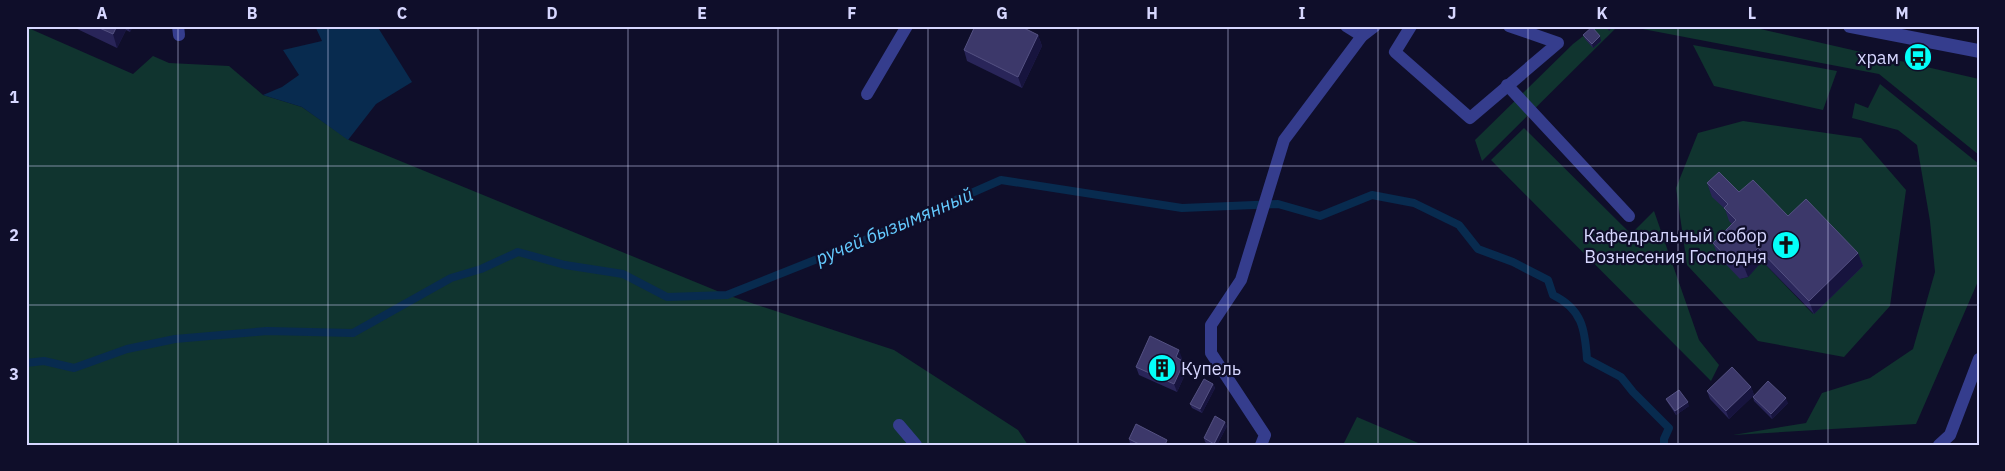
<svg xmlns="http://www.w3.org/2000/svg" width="2005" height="471" viewBox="0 0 2005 471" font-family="'IBM Plex Sans',sans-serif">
	<rect width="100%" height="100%" fill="#0f0e2a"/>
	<!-- green -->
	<g fill="#10342f" fill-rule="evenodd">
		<polygon points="1596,26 1618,26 1482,161 1475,140 1573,44"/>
		<polygon points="1627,26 1747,26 1979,79 1979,155 1879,74"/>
		<polygon points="26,27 133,74 153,56 169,63 229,66 263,95 302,107 349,140 727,295 894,350 1018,430 1028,445 26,445"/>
		<polygon points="1693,45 1837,71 1823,110 1714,86"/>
		<polygon points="1880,84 1979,164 1979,279 1916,424 1733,435 1806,423 1822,393 1870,378 1913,349 1935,272 1930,221 1917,145 1898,130 1852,118 1855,103 1868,108"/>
		<path d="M1743,121l118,17 45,52 -16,116 -46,51 -86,-16 -71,-76 -11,-77 22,-55zM1732,217l61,13 20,84 -51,-53 -14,16 -8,2 1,-46z"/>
		<polygon points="1524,128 1631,234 1654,211 1699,340 1719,365 1711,381 1491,160"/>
		<polygon points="1357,417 1423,445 1343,445"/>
	</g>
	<!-- water -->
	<polygon fill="#082b4f" points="315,26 377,26 412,82 376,104 348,140 302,107 263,95 282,87 299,75 283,50 322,41"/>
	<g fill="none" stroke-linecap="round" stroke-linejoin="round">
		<!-- stream -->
		<path stroke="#082b4f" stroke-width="8" d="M26,363l18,-2 30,7 53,-19 48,-10 92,-8 86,2 98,-55 30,-9 37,-17 47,13 58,9 44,23 60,-2 138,-55 136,-60 181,28 96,-4 42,12 52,-21 42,8 45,22 19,24 35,13 35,18 5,15c29,14 32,34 34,64l34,18 12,15 36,36 -5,11v6"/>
		<!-- service -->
		<g stroke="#353d8d" stroke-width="12">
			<polyline points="178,26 179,35"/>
			<polyline points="1346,26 1362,36"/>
			<polyline points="1411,26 1395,52 1470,118 1558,43 1509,26"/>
			<polyline points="1507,85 1629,216"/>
			<polyline points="867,94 907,26"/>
			<polyline points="899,425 916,445"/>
			<polyline points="1261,445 1265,435 1211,353 1211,325 1241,280 1284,140 1362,36 1375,26"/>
			<polyline points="1939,445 1950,435 1979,359"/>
		</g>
		<!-- tertiary -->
		<polyline stroke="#353d8d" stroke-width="14" points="1850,26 1979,51"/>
	</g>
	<!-- wall -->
	<g fill="#292559">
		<polygon points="71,26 133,26 130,32 126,30 117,48"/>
		<polygon points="1038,35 1042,46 1022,88 967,61 964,50"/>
		<polygon points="1583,35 1601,41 1593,48 1585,39"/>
		<polygon points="1707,183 1739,192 1788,216 1858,253 1863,266 1814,314 1762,261 1748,277 1740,279 1718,256 1713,243 1732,224 1729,221 1725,209 1712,197"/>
		<polygon points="1182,358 1181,360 1187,370 1177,392 1139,375 1136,367"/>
		<polygon points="1213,384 1215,388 1202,413 1192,408 1190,404"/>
		<polygon points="1751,387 1754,395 1729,419 1710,399 1707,391"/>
		<polygon points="1753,397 1788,403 1772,419 1754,401"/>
		<polygon points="1666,399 1689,406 1676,415 1668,403"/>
		<polygon points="1227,426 1217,445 1209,445 1205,442 1204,438"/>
		<polygon points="1129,439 1168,444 1134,445 1130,443"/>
	</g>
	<!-- shaded-wall -->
	<g fill="#17143e">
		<polygon points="117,26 124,26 126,30 117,48 113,34"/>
		<polygon points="128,26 133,26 130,32"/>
		<polygon points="1608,26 1614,26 1609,31 1607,27"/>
		<polygon points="1038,35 1042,46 1022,88 1018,77"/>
		<polygon points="1600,36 1601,41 1593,48 1592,44"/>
		<polygon points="1758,248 1762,261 1748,277 1743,264"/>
		<polygon points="1858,253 1863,266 1814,314 1809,301"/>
		<polygon points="1179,350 1182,358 1178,365 1176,357"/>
		<polygon points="1184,362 1187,370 1177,392 1174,384"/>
		<polygon points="1213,384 1215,388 1202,413 1200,409"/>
		<polygon points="1751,387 1754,395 1729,419 1726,411"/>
		<polygon points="1786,398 1788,403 1772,419 1771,414"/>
		<polygon points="1688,402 1689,406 1676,415 1675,411"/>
		<polygon points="1225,422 1227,426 1217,445 1214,445 1214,444"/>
	</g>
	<!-- building -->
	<g fill="#3c386a" stroke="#545182">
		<polygon points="95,26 117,26 113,34"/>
		<polygon points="975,26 1020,26 1038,35 1018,77 964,50"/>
		<polygon points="1592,27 1600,36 1592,44 1583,35"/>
		<polygon points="1719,172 1739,192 1753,180 1788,216 1806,199 1858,253 1809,301 1758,248 1743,264 1735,266 1713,243 1736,220 1724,208 1728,204 1707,183"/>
		<polygon points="1150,336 1179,350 1176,357 1184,362 1174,384 1136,367"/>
		<polygon points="1732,367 1751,387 1726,411 1707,391"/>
		<polygon points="1204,379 1213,384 1200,409 1190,404"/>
		<polygon points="1768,381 1786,398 1771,414 1753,397"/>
		<polygon points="1679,390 1688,402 1675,411 1666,399"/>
		<polygon points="1215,416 1225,422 1214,444 1204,438"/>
		<polygon points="1136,424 1167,440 1165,445 1141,445 1129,439"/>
	</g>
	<!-- grid -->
	<path fill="none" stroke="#d7d7ff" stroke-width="1" stroke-opacity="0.55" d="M178,26v419M328,26v419M478,26v419M628,26v419M778,26v419M928,26v419M1078,26v419M1228,26v419M1378,26v419M1528,26v419M1678,26v419M1828,26v419M26,166h1953M26,305h1953"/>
	<!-- icons -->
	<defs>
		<symbol id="bus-disc" viewBox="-11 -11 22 22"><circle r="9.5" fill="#03fff9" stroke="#0f0e2a"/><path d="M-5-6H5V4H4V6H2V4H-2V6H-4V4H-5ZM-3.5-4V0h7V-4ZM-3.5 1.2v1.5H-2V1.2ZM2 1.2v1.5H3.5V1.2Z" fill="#111"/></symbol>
		<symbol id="church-disc" viewBox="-11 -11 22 22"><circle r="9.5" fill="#03fff9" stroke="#0f0e2a"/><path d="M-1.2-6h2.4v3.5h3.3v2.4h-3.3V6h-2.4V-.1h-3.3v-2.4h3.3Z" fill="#111"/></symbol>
		<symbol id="building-disc" viewBox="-11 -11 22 22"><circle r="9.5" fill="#03fff9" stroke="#0f0e2a"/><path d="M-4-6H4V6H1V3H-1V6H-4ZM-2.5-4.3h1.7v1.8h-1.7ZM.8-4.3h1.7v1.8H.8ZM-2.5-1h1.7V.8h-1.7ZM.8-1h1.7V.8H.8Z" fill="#111"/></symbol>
	</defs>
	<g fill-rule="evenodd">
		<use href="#bus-disc" x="1902" y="41" width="32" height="32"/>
		<use href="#church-disc" x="1770" y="229" width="32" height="32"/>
		<use href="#building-disc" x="1146" y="352" width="32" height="32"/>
	</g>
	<g text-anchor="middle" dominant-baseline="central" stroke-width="4.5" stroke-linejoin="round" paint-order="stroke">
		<!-- poi labels -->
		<g font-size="18" fill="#d7d7ff" stroke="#0f0e2a" text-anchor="end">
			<text x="1899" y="57">храм</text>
			<text x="1767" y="235">Кафедральный собор<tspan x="1767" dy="21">Вознесения Господня</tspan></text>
			<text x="1181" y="368" text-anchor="start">Купель</text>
		</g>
		<!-- water labels -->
		<g font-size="19" font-style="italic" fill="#65cbff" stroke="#0f0e2a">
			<text transform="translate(894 226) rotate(-23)">ручей бызымянный</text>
		</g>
	</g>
	<!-- border -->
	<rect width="2005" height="471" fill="none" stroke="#0f0e2a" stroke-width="55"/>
	<rect x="28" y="28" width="1950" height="416" fill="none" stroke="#d7d7ff" stroke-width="2"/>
	<g font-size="16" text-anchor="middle" font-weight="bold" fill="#d7d7ff">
		<text x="102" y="19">A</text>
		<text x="252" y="19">B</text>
		<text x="402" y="19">C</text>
		<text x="552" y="19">D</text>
		<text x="702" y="19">E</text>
		<text x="852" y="19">F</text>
		<text x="1002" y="19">G</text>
		<text x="1152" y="19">H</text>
		<text x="1302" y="19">I</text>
		<text x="1452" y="19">J</text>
		<text x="1602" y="19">K</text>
		<text x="1752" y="19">L</text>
		<text x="1902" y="19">M</text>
		<text x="14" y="103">1</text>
		<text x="14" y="241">2</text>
		<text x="14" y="380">3</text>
	</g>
</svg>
